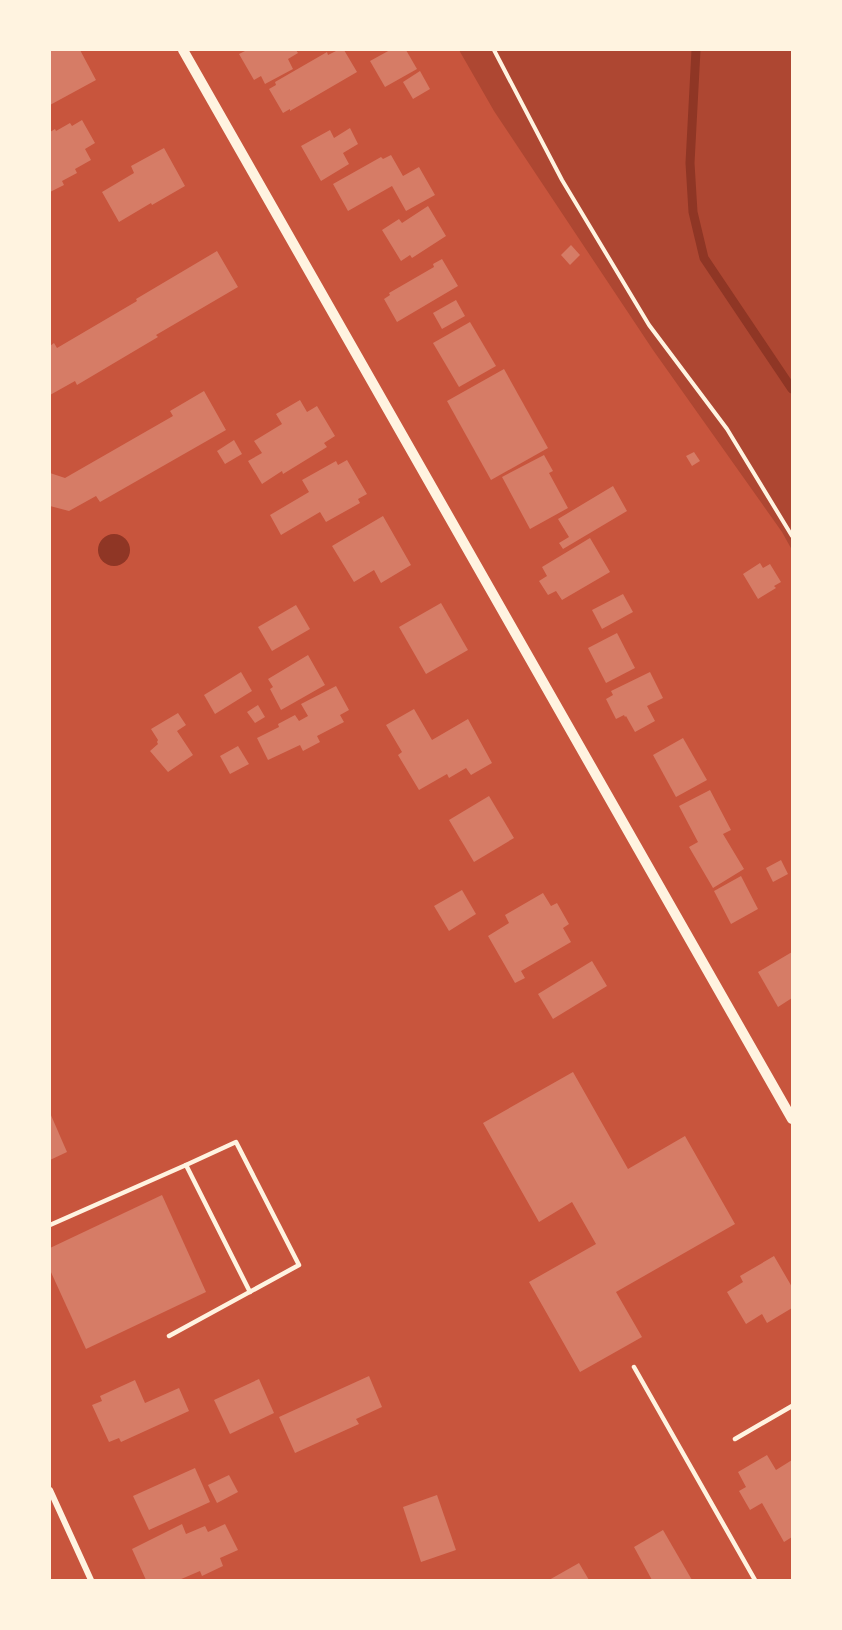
<svg xmlns="http://www.w3.org/2000/svg" width="842" height="1630" viewBox="0 0 842 1630" font-family="Inter,sans-serif">
	<rect width="100%" height="100%" fill="#c8553d"/>
	<!-- green -->
	<polygon fill="#ae4732" points="459,50 792,50 792,550 782,532 653,350 494,111"/>
	<!-- water -->
	<circle fill="#8f3625" cx="114" cy="550" r="16"/>
	<g fill="none" stroke-linecap="round" stroke-linejoin="round">
		<!-- stream -->
		<polyline stroke="#8f3625" stroke-width="9" points="696,50 690,163 693,212 704,258 792,389"/>
	</g>
	<!-- building -->
	<g fill="#d67c66">
		<polygon points="50,50 80,50 96,80 50,105"/>
		<polygon points="247,50 296,50 298,53 288,59 293,69 265,84 261,76 254,80 239,54"/>
		<polygon points="338,50 344,50 357,72 290,111 290,109 283,113 269,89 276,85 275,82 327,52 328,55"/>
		<polygon points="390,50 406,50 417,69 385,87 370,61"/>
		<polygon points="420,71 430,89 413,99 403,82"/>
		<polygon points="82,120 95,143 85,149 91,160 75,169 77,173 62,181 64,185 50,192 50,132 55,129 56,131 70,123 72,126"/>
		<polygon points="350,128 358,144 343,153 349,164 321,181 301,146 330,130 334,138"/>
		<polygon points="164,148 185,186 152,205 151,203 119,222 102,192 134,173 131,166"/>
		<polygon points="391,155 403,176 419,167 435,195 406,211 392,186 348,211 333,184 381,157 383,159"/>
		<polygon points="428,206 446,236 412,258 410,255 401,261 382,230 399,219 402,223"/>
		<polygon points="571,245 580,255 570,265 561,255"/>
		<polygon points="217,251 238,287 156,335 158,337 77,385 75,381 50,395 50,346 54,343 57,348 137,301 136,299"/>
		<polygon points="442,259 458,286 397,322 384,299 390,295 389,293 434,267 433,264"/>
		<polygon points="456,300 465,316 442,329 433,313"/>
		<polygon points="470,322 496,366 459,387 433,343"/>
		<polygon points="504,369 548,448 491,480 447,401"/>
		<polygon points="204,391 226,430 100,502 96,496 69,511 50,506 50,473 65,478 173,416 170,411"/>
		<polygon points="300,400 307,412 317,406 335,436 324,443 327,447 283,474 282,471 262,484 248,461 262,453 254,441 282,424 276,414"/>
		<polygon points="234,440 242,454 225,464 217,451"/>
		<polygon points="694,452 700,461 692,466 686,456"/>
		<polygon points="544,455 553,471 549,473 568,508 530,529 502,477"/>
		<polygon points="347,460 367,494 358,499 360,503 326,522 320,512 281,535 270,515 309,492 302,480 336,461 338,465"/>
		<polygon points="613,486 627,511 563,549 559,543 569,537 558,519"/>
		<polygon points="383,516 411,565 381,583 374,570 354,582 332,546"/>
		<polygon points="590,538 610,572 562,600 556,591 548,595 539,581 547,576 542,567"/>
		<polygon points="760,563 763,568 770,564 781,582 774,586 776,588 758,599 743,574"/>
		<polygon points="623,594 633,612 602,629 592,610"/>
		<polygon points="441,603 468,650 426,674 399,627"/>
		<polygon points="296,605 310,629 272,651 258,627"/>
		<polygon points="617,633 635,668 606,683 588,648"/>
		<polygon points="308,655 325,685 281,710 270,689 273,687 268,679"/>
		<polygon points="241,672 252,691 215,714 204,695"/>
		<polygon points="650,672 663,698 647,706 655,721 635,732 626,716 625,717 624,715 616,719 606,699 613,695 611,691"/>
		<polygon points="336,686 349,710 340,715 344,722 317,736 320,742 303,751 300,745 268,760 257,738 279,727 278,724 295,715 299,721 308,716 301,704"/>
		<polygon points="258,705 265,717 255,723 247,712"/>
		<polygon points="414,709 432,740 468,719 492,763 471,775 466,768 449,778 447,774 419,790 398,755 402,752 386,725"/>
		<polygon points="178,713 186,725 177,731 193,755 168,772 150,751 158,744 157,742 158,740 151,729"/>
		<polygon points="683,738 707,780 676,797 653,755"/>
		<polygon points="238,746 249,764 230,774 220,756"/>
		<polygon points="710,790 731,830 723,834 744,869 713,888 689,847 698,842 679,806"/>
		<polygon points="489,796 514,838 474,862 449,820"/>
		<polygon points="781,860 788,874 773,882 766,868"/>
		<polygon points="741,876 758,909 731,924 714,891"/>
		<polygon points="462,890 476,914 449,931 434,906"/>
		<polygon points="543,893 551,906 557,903 569,924 563,928 571,942 521,971 525,978 515,983 488,936 509,923 505,915"/>
		<polygon points="792,952 792,998 778,1007 758,972"/>
		<polygon points="592,961 607,986 553,1019 538,994"/>
		<polygon points="573,1072 628,1169 685,1136 735,1224 616,1292 642,1337 580,1372 529,1282 596,1244 572,1202 539,1222 483,1123"/>
		<polygon points="50,1113 67,1152 50,1160"/>
		<polygon points="162,1195 206,1292 86,1349 50,1270 50,1248"/>
		<polygon points="774,1256 792,1287 792,1308 767,1323 762,1314 746,1324 727,1292 743,1282 740,1276"/>
		<polygon points="369,1376 382,1407 356,1419 359,1424 295,1453 279,1417"/>
		<polygon points="259,1379 274,1413 230,1434 214,1400"/>
		<polygon points="135,1380 145,1403 179,1388 189,1411 121,1442 119,1438 109,1442 92,1405 102,1401 100,1396"/>
		<polygon points="767,1455 776,1470 792,1460 792,1537 784,1542 762,1503 750,1510 739,1491 746,1487 738,1472"/>
		<polygon points="195,1468 210,1502 149,1530 133,1496"/>
		<polygon points="229,1475 238,1492 217,1503 208,1485"/>
		<polygon points="437,1495 456,1550 421,1562 403,1507"/>
		<polygon points="182,1524 186,1534 205,1526 208,1532 225,1524 238,1550 220,1558 223,1566 202,1576 200,1571 179,1580 146,1580 132,1549"/>
		<polygon points="663,1530 692,1580 652,1580 634,1547"/>
		<polygon points="579,1563 589,1580 549,1580"/>
	</g>
	<g fill="none" stroke-linecap="round" stroke-linejoin="round">
		<!-- path -->
		<polyline stroke="#fff3e0" stroke-width="4" points="494,50 562,180 649,325 727,429 792,536"/>
		<!-- service -->
		<g stroke="#fff3e0" stroke-width="4.5">
			<polyline points="186,1165 250,1292"/>
			<polyline points="50,1225 186,1165 236,1142 299,1265 169,1336"/>
			<polyline points="634,1367 755,1580"/>
			<polyline points="735,1439 792,1406"/>
		</g>
		<!-- minor -->
		<polyline stroke="#fff3e0" stroke-width="6" points="50,1490 91,1580"/>
		<!-- tertiary -->
		<polyline stroke="#fff3e0" stroke-width="10" points="183,50 792,1119"/>
	</g>
	<!-- border -->
	<rect width="842" height="1630" fill="none" stroke="#fff3e0" stroke-width="102"/>
</svg>
